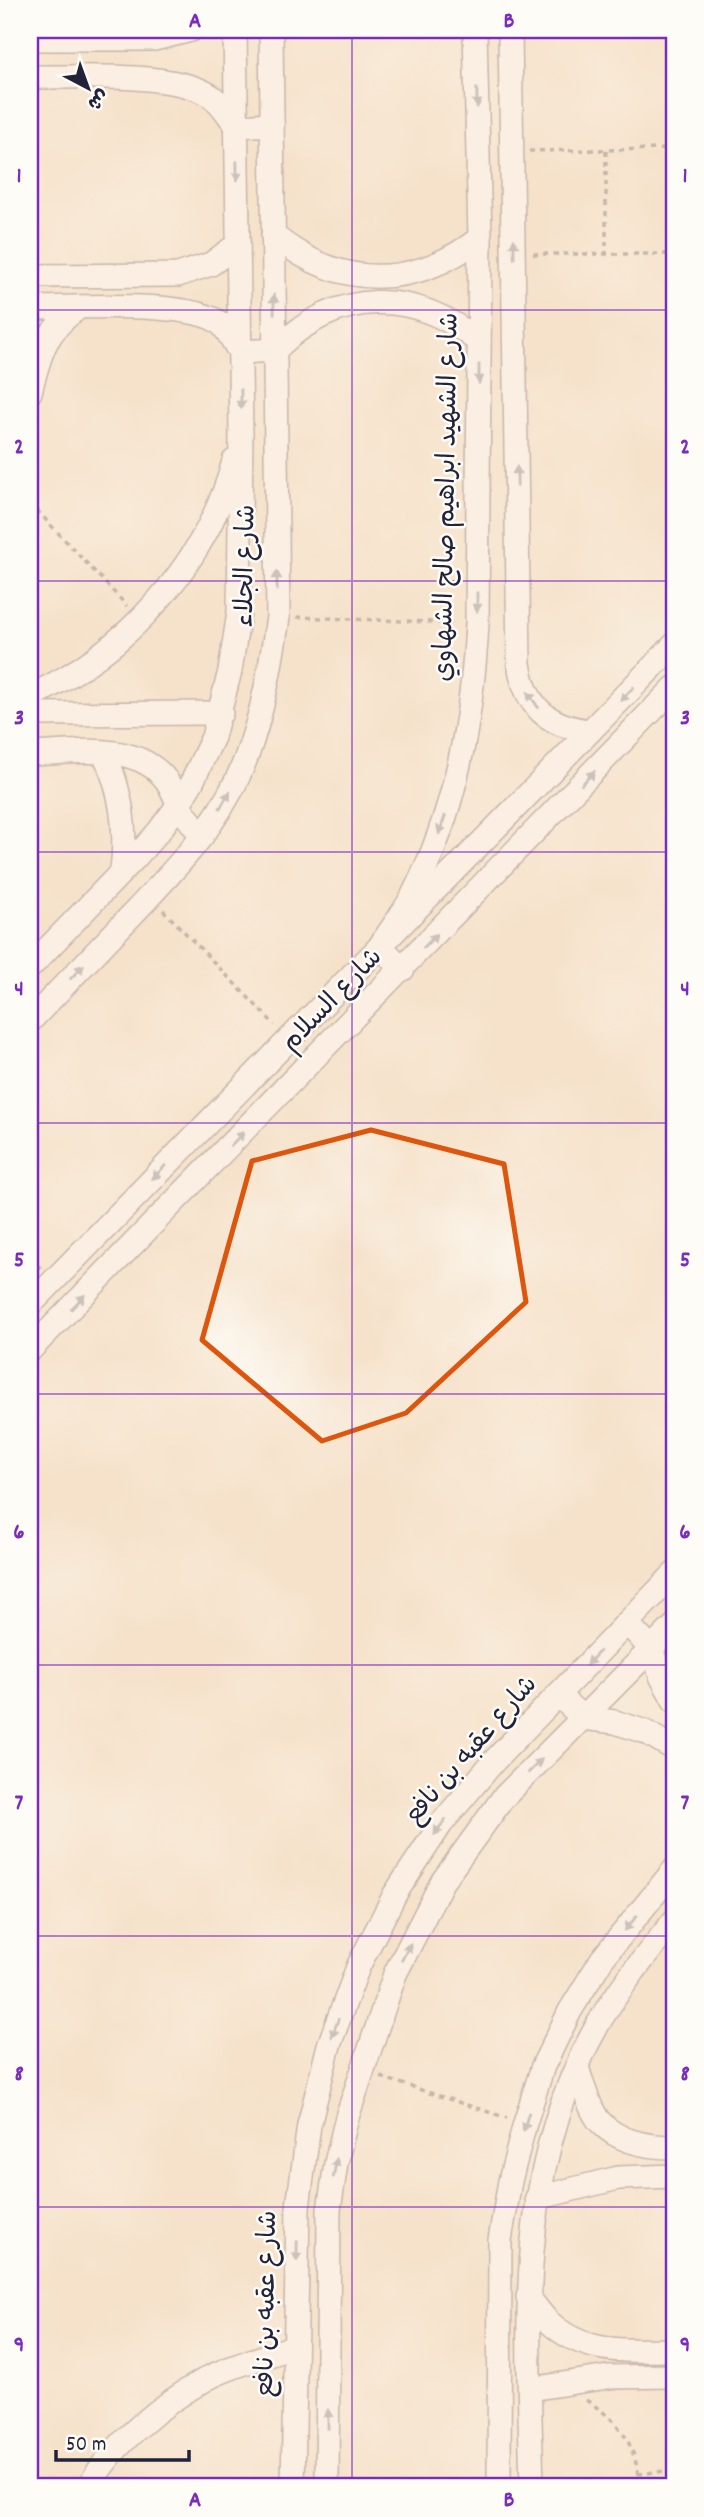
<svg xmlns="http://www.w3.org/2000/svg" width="704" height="2517" viewBox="0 0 704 2517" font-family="Dekko,'Playpen Sans Arabic',sans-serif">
	<rect width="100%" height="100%" fill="#fdfcf7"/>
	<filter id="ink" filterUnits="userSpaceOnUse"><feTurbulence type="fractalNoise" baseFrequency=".0143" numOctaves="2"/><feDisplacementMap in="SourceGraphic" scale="14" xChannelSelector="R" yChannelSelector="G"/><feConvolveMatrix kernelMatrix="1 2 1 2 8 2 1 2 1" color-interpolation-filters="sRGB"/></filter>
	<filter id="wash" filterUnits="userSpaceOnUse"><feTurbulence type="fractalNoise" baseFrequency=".00686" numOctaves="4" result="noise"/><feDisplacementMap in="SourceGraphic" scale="28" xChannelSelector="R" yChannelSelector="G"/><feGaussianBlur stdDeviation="1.57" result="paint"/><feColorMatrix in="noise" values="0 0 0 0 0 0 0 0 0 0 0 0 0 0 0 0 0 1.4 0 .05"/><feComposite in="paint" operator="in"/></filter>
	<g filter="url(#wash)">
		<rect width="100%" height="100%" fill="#f6e2cb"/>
	</g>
	<g filter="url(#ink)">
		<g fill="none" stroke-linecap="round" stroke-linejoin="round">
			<defs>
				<g id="minor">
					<path d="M510,30l9,633c6,43 28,63 71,68"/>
					<polyline points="30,39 154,39 191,30"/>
					<path d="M30,77c45,1 154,-7 186,23 8,7 14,18 21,26l35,-2"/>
					<path d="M273,235c66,54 140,55 207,3"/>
					<polyline points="30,276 178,275 211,264 238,244"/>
					<path d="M30,308c39,0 166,-9 192,17 7,7 12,19 18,27l35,-2c62,-61 138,-63 204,-8"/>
					<path d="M30,392c10,-38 14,-60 48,-84"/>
					<path d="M30,696c96,-43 177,-133 204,-235"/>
					<polyline points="30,714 221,713"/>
					<path d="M104,753c18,39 23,75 18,118"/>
					<path d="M30,754c44,-1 106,-14 137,27 5,8 8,16 12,24 7,11 15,21 23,31"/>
					<polyline points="30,967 136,857 159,831 179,804 192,782 213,737 230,671 239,612 241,434 235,30"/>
					<path d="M403,969l-23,-23c10,-16 23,-32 32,-49 44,-86 60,-178 65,-273l3,-386 -5,-208"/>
					<path d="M30,1021c31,-32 62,-65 93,-97 47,-49 99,-101 123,-166 17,-45 25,-94 32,-141l-7,-587"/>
					<polyline points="30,1305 674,645"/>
					<polyline points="30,1350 674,688"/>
					<polyline points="627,1623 651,1649 662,1678 674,1700"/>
					<polyline points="558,1695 583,1718 615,1722 646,1732 674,1749"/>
					<path d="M577,2067c5,16 13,45 24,56 19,20 48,24 73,24"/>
					<polyline points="537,2198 618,2178 674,2176"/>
					<path d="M528,2297c7,8 13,18 21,25 37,34 79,28 125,28"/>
					<polyline points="530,2389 608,2377 674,2376"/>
					<path d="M89,2487c23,-44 76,-85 119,-109 27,-14 59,-21 87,-32"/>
					<polyline points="293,2487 298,2207 309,2125 329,2045 358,1967 395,1894 441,1824 494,1761 674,1574"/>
					<polyline points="327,2487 329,2210 336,2163 347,2117 395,1974 442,1882 503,1798 674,1626"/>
					<polyline points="499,2487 500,2240 510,2181 525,2123 543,2066 570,2011 602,1959 674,1870"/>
					<path d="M532,2487c-4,-163 -18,-320 69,-468 21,-35 47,-66 73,-98"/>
				</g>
			</defs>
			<!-- minor casing -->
			<use href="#minor" stroke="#8c8283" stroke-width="26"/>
			<!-- path -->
			<g stroke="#8c8283" stroke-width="3.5" stroke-dasharray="5 5" stroke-linecap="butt">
				<polyline points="529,151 674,149"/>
				<polyline points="606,151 606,254"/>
				<polyline points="533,254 674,254"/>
				<polyline points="30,503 127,606"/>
				<polyline points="297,617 457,623"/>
				<polyline points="163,910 275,1025"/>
				<polyline points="30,1258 41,1269"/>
				<polyline points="381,2077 507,2118"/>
				<path d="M586,2400c35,22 51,45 53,87"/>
				<polyline points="638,2474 674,2470"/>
			</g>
			<!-- minor -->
			<use href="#minor" stroke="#fff" stroke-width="23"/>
		</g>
		<!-- one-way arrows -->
		<defs><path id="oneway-solid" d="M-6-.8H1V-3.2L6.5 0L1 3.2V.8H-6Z" transform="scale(1.75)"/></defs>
		<g fill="#9c9ca7">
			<use href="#oneway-solid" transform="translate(477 98) rotate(89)"/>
			<use href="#oneway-solid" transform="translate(237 171) rotate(89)"/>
			<use href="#oneway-solid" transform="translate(514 249) rotate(-91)"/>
			<use href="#oneway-solid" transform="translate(274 304) rotate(-91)"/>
			<use href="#oneway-solid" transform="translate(479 374) rotate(90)"/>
			<use href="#oneway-solid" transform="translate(241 399) rotate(89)"/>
			<use href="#oneway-solid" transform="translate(517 476) rotate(-91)"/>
			<use href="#oneway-solid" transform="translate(277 581) rotate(-91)"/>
			<use href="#oneway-solid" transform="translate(477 602) rotate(90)"/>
			<use href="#oneway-solid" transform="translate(627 694) rotate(134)"/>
			<use href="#oneway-solid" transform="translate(533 700) rotate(-125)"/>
			<use href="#oneway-solid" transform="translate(588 778) rotate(-46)"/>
			<use href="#oneway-solid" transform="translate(225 800) rotate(-58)"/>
			<use href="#oneway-solid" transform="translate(442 825) rotate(109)"/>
			<use href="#oneway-solid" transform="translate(430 941) rotate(-46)"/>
			<use href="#oneway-solid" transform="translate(77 972) rotate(-46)"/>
			<use href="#oneway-solid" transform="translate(237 1139) rotate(-46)"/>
			<use href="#oneway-solid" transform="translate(159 1172) rotate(134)"/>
			<use href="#oneway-solid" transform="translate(78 1302) rotate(-46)"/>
			<use href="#oneway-solid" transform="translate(593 1658) rotate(134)"/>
			<use href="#oneway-solid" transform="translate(535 1766) rotate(-45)"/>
			<use href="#oneway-solid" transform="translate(440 1827) rotate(126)"/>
			<use href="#oneway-solid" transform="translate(631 1923) rotate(129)"/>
			<use href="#oneway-solid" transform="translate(406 1952) rotate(-63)"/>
			<use href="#oneway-solid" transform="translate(335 2028) rotate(110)"/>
			<use href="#oneway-solid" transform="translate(526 2122) rotate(106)"/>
			<use href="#oneway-solid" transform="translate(335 2168) rotate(-80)"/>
			<use href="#oneway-solid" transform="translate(297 2251) rotate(91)"/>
			<use href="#oneway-solid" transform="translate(328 2419) rotate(-90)"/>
		</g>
	</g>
	<!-- marked area -->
	<path d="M0 0H704V2517H0ZM371,1130l133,34 22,138 -120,111 -84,28 -120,-101 50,-179z" fill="#f6e2cb" fill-opacity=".55" fill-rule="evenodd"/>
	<path fill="none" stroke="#de560e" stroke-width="5" stroke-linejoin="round" d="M371,1130l133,34 22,138 -120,111 -84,28 -120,-101 50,-179z"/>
	<!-- grid -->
	<path fill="none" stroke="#7b2cbf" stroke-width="2" stroke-opacity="0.55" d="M352,30v2457M30,310h644M30,581h644M30,852h644M30,1123h644M30,1394h644M30,1665h644M30,1936h644M30,2207h644"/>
	<g text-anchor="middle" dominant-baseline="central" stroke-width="5" stroke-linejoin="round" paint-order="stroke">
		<!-- street labels -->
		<g font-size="26" fill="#22223b" stroke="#fdfcf7">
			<text transform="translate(448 497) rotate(-89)">شارع الشهيد ابراهيم صالح الشهاوي</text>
			<text transform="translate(247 566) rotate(-89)">شارع الجلاء</text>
			<text transform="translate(333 1001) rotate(-46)">شارع السلام</text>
			<text transform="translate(472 1751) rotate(-49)">شارع عقبه بن نافع</text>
			<text transform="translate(268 2304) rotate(-89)">شارع عقبه بن نافع</text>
		</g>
	</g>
	<!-- margin -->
	<rect width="704" height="2517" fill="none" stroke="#fdfcf7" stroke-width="77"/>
	<!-- north arrow -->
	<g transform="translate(88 88) rotate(139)" stroke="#fdfcf7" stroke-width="5" paint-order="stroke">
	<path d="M0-5L12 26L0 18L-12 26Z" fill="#22223b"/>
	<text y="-10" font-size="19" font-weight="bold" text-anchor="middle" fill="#22223b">ش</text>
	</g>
	<!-- scale -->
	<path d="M56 2450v10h133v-10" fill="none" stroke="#22223b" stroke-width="3.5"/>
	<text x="66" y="2450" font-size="21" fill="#22223b" stroke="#fdfcf7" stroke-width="5" paint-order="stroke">50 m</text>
	<rect x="38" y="38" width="628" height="2440" fill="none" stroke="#7b2cbf" stroke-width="2.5"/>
	<g font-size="23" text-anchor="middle" font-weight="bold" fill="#7b2cbf">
		<text x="195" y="27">A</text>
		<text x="509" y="27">B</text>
		<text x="19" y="182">1</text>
		<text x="685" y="182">1</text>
		<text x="19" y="453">2</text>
		<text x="685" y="453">2</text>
		<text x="19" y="724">3</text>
		<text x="685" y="724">3</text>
		<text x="19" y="995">4</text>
		<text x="685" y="995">4</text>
		<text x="19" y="1266">5</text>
		<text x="685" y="1266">5</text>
		<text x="19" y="1538">6</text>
		<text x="685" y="1538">6</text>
		<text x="19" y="1809">7</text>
		<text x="685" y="1809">7</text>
		<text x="19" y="2080">8</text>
		<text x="685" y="2080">8</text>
		<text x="19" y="2351">9</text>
		<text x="685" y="2351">9</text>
		<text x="195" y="2506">A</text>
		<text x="509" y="2506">B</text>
	</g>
</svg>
